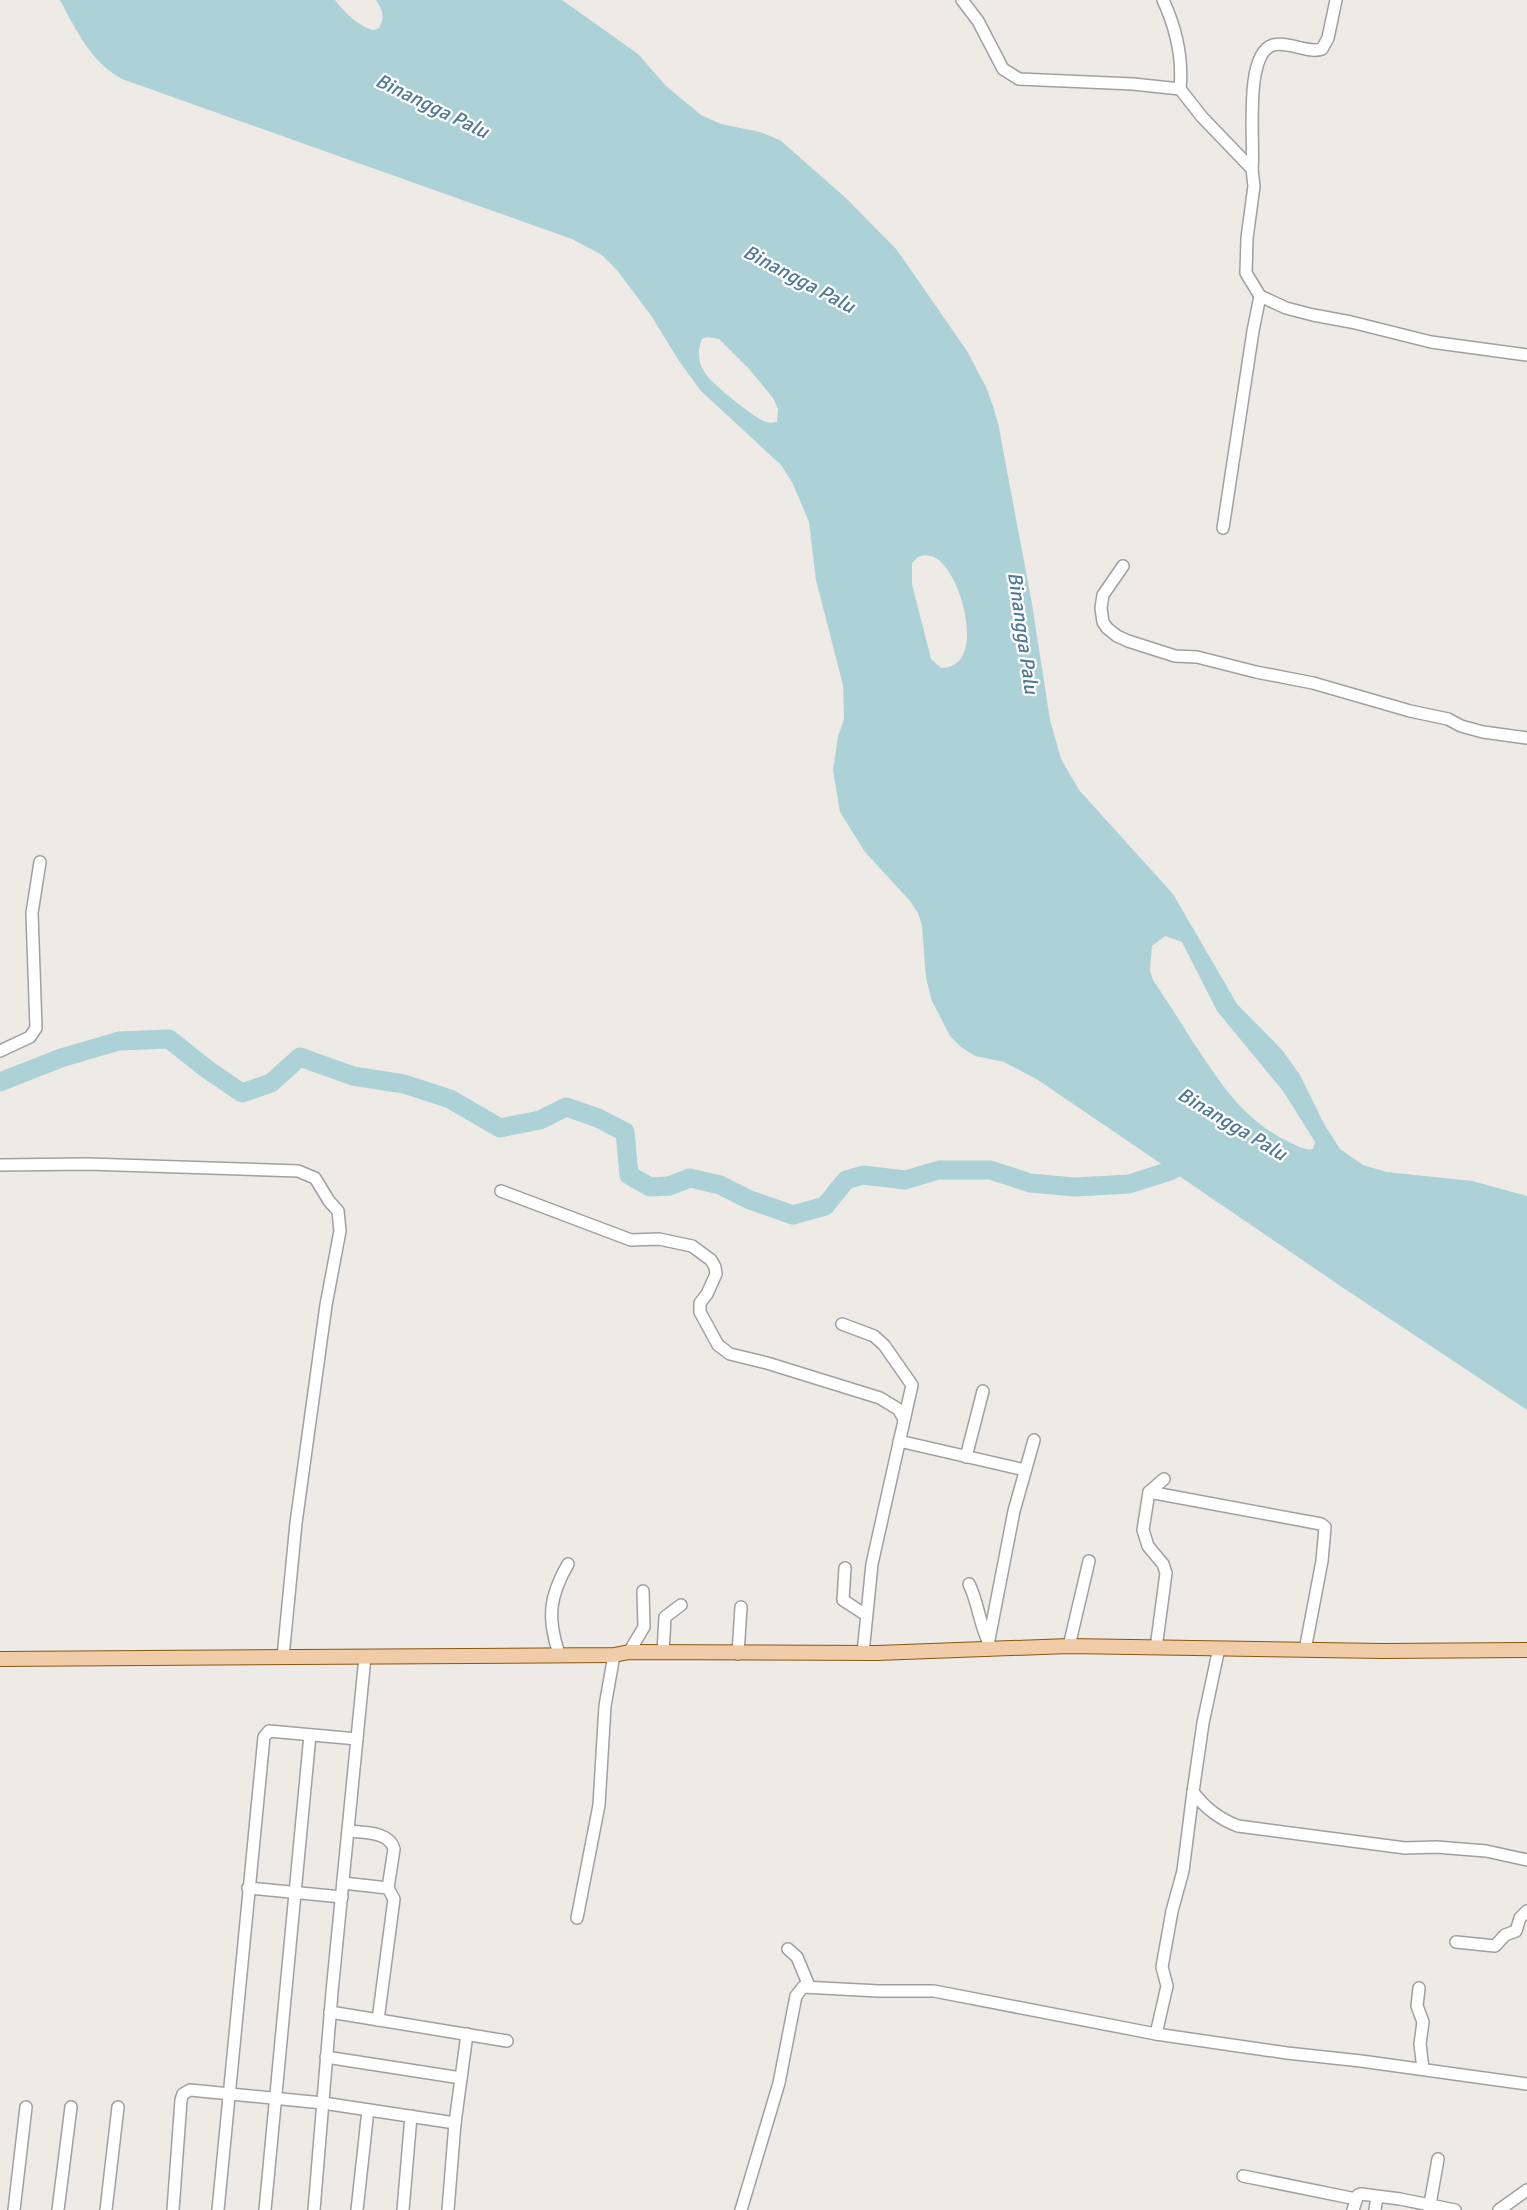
<svg xmlns="http://www.w3.org/2000/svg" width="1527" height="2210" viewBox="0 0 1527 2210" font-family="Signika,sans-serif">
	<rect width="100%" height="100%" fill="#eeebe6"/>
	<!-- water -->
	<path fill="#acd1d7" fill-rule="evenodd" d="M60,0h275c8,11 25,28 39,30l5,-2c6,-12 4,-17 -3,-28h186l76,54 28,32 35,29 20,9 39,8 20,8 67,59 50,51 70,101 19,36 7,19 5,17 34,181 18,116 11,39 18,31 94,104 64,110 46,47 17,24 24,49 16,25 23,16 24,7 85,9 55,15v214l-188,-125 -301,-205 -34,-18 -29,-6 -14,-9 -11,-11 -18,-35 -6,-23 -4,-52 -4,-13 -8,-12 -45,-49 -25,-40 -7,-42 5,-34 6,-17 -1,-34 -27,-105 -7,-58 -17,-40 -11,-17 -80,-74 -22,-30 -27,-44 -35,-47 -15,-15 -30,-16 -450,-160c-31,-17 -46,-49 -62,-79zM707,337l12,2 31,31 23,28 5,11 -1,13c-4,1 -8,1 -11,0 -12,-4 -55,-39 -61,-49 -7,-10 -8,-23 -3,-34zM925,555c3,1 8,1 11,3 26,15 52,111 5,110l-10,-9 -19,-75v-21l6,-6zM1165,936l17,6 35,69 66,80 32,51 -2,7c-8,2 -15,-3 -22,-6 -50,-24 -70,-60 -100,-104 -12,-20 -25,-39 -38,-59l-3,-10 2,-24z"/>
	<g fill="none" stroke-linecap="round" stroke-linejoin="round">
		<!-- river -->
		<polyline stroke="#acd1d7" stroke-width="19" points="0,1082 61,1058 119,1041 169,1039 208,1070 242,1093 271,1083 300,1057 353,1076 404,1084 450,1099 500,1128 540,1120 566,1107 598,1118 625,1132 629,1175 650,1187 669,1186 690,1178 720,1185 750,1200 793,1215 825,1206 846,1180 863,1175 905,1180 939,1170 990,1170 1030,1183 1075,1187 1129,1184 1170,1171 1192,1158"/>
		<defs>
			<g id="minor">
				<polyline points="962,0 978,21 1003,69 1019,79 1133,84 1180,89 1202,117 1252,169 1254,186 1247,238 1246,273 1260,296 1286,308 1313,315 1351,322 1431,342 1527,355"/>
				<path d="M1163,0c13,28 20,58 17,89"/>
				<path d="M1252,169c3,-24 -9,-115 21,-124 17,-4 34,9 49,4l6,-11 8,-38"/>
				<polyline points="1223,528 1253,331 1260,296"/>
				<polyline points="1123,566 1103,595 1101,608 1103,622 1107,628 1117,636 1128,641 1175,656 1197,657 1256,672 1313,683 1410,711 1448,719 1461,726 1483,732 1527,738"/>
				<polyline points="0,1051 30,1037 36,1028 32,913 40,862"/>
				<polyline points="0,1165 88,1164 298,1171 315,1178 329,1201 338,1211 340,1231 326,1305 296,1523 283,1657"/>
				<polyline points="501,1191 631,1240 659,1239 692,1246 711,1260 715,1267 716,1274 707,1294 700,1303 700,1312 718,1345 730,1354 767,1363 880,1398 898,1409 904,1419"/>
				<polyline points="842,1324 874,1336 884,1345 912,1385 872,1564 863,1653"/>
				<polyline points="899,1441 1025,1470"/>
				<polyline points="966,1457 983,1391"/>
				<polyline points="1149,1492 1321,1524 1325,1527 1322,1561 1305,1650"/>
				<polyline points="845,1568 843,1600 866,1615"/>
				<path d="M969,1584c9,18 10,38 19,57"/>
				<polyline points="1069,1646 1089,1561"/>
				<polyline points="1156,1648 1166,1573 1163,1564 1148,1546 1143,1530 1149,1492 1164,1479"/>
				<path d="M1219,1648l-16,75 -10,69c12,16 26,27 45,34l167,22 31,-1 50,4 41,9"/>
				<polyline points="987,1650 1014,1511 1034,1440"/>
				<polyline points="629,1652 644,1627 643,1591"/>
				<polyline points="663,1652 665,1617 681,1605"/>
				<path d="M559,1654c-12,-36 -10,-57 9,-90"/>
				<polyline points="738,1654 741,1607"/>
				<path d="M348,1831c16,2 41,0 46,18l-6,39"/>
				<polyline points="343,1883 388,1888 394,1899 378,2020"/>
				<polyline points="248,1888 342,1897"/>
				<polyline points="577,1918 599,1805 605,1706 614,1655"/>
				<polyline points="1456,1942 1495,1946 1505,1935 1516,1931 1520,1918 1527,1911"/>
				<polyline points="788,1949 797,1957 809,1986"/>
				<polyline points="1419,1988 1417,2006 1423,2022 1420,2044 1423,2069"/>
				<polyline points="330,2012 507,2041"/>
				<polyline points="1156,2034 1167,1986 1162,1967 1172,1911 1183,1871 1193,1792"/>
				<polyline points="326,2057 461,2078"/>
				<polyline points="1243,2176 1356,2199"/>
				<polyline points="14,2210 26,2107"/>
				<polyline points="58,2210 71,2107"/>
				<polyline points="106,2210 118,2107"/>
				<polyline points="173,2210 181,2100 183,2094 190,2090 323,2103 455,2123"/>
				<polyline points="218,2210 264,1737 269,1731 357,1739"/>
				<polyline points="265,2210 310,1735"/>
				<polyline points="314,2210 332,1992 365,1657"/>
				<polyline points="357,2210 368,2110"/>
				<polyline points="403,2210 411,2116"/>
				<polyline points="448,2210 455,2123 467,2034"/>
				<polyline points="741,2210 779,2083 796,1996 803,1987 879,1991 934,1991 1156,2034 1287,2053 1361,2061 1527,2084"/>
				<polyline points="1353,2210 1358,2195 1361,2194 1400,2199 1455,2210"/>
				<polyline points="1375,2210 1377,2197"/>
				<polyline points="1429,2210 1438,2159"/>
				<polyline points="1499,2210 1527,2190"/>
			</g>
			<polyline id="major" points="0,1659 614,1655 629,1652 877,1653 1069,1646 1383,1651 1527,1650"/>
		</defs>
		<!-- minor casing -->
		<use href="#minor" stroke="#a0a0a0" stroke-width="14"/>
		<!-- major casing -->
		<use href="#major" stroke="#885712" stroke-width="16"/>
		<!-- minor -->
		<use href="#minor" stroke="#fff" stroke-width="11"/>
		<!-- major -->
		<use href="#major" stroke="#f1cca9" stroke-width="14"/>
	</g>
	<g text-anchor="middle" dominant-baseline="central" stroke-width="4.5" stroke-linejoin="round" paint-order="stroke">
		<!-- water labels -->
		<g font-size="20" font-style="italic" fill="#4f7894" stroke="#fff">
			<text transform="translate(432 106) rotate(26)">Binangga Palu</text>
			<text transform="translate(799 279) rotate(28)">Binangga Palu</text>
			<text transform="translate(1023 633) rotate(82)">Binangga Palu</text>
			<text transform="translate(1232 1124) rotate(31)">Binangga Palu</text>
		</g>
	</g>
</svg>
